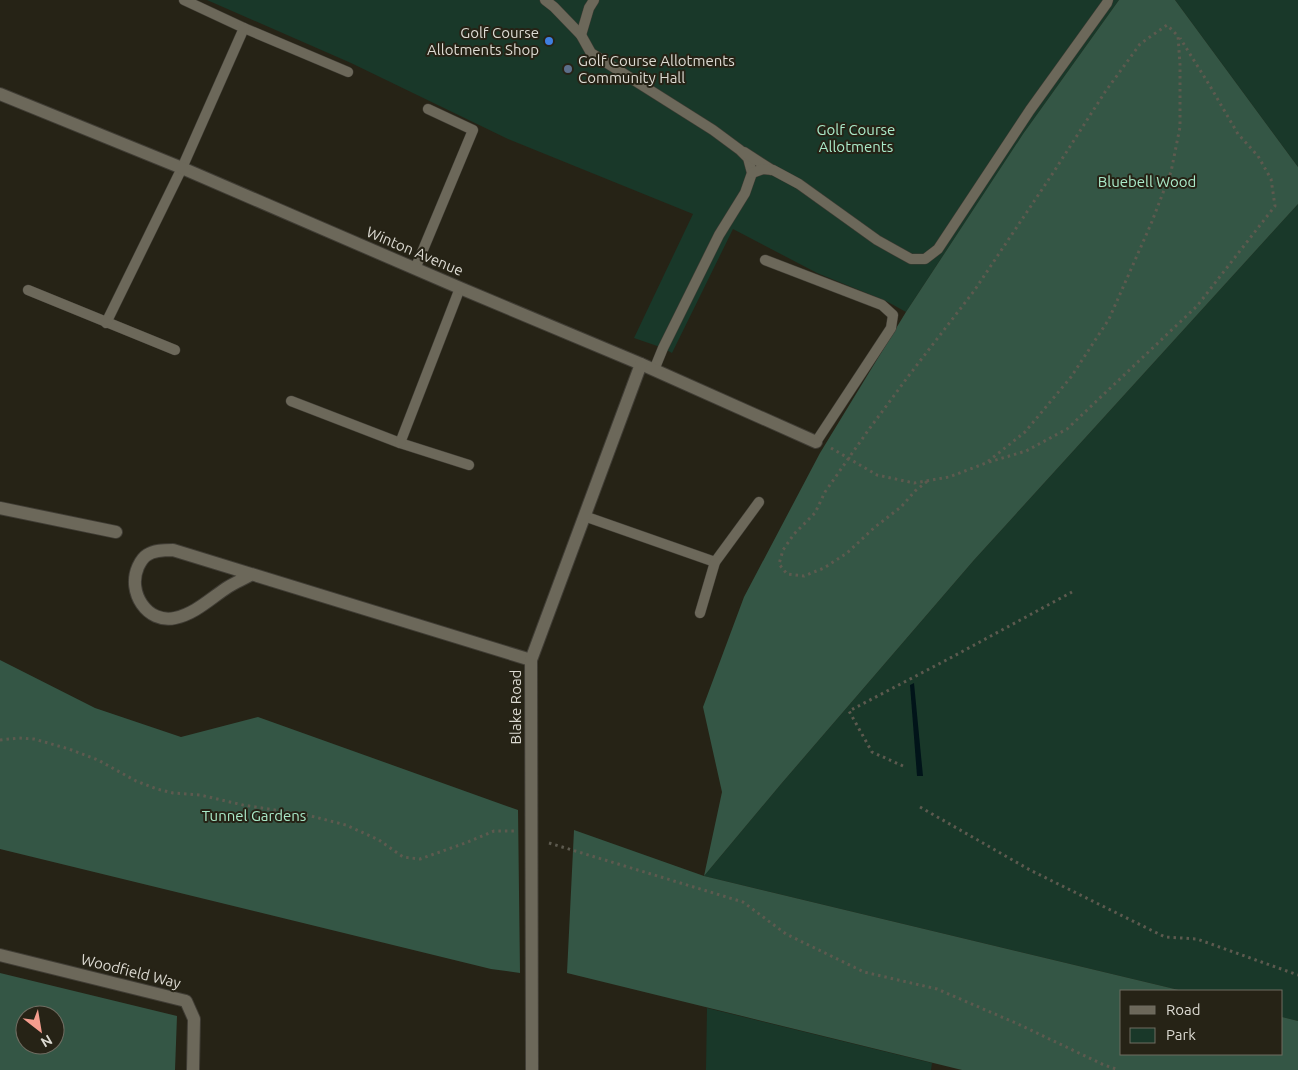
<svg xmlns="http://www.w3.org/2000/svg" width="1298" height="1070" viewBox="0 0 1298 1070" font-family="Ubuntu,sans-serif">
	<rect width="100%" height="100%" fill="#262316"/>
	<!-- green -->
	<g fill="#193829">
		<polygon points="207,0 1119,0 1023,134 906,312 886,301 817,273 733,229 672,353 663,348 634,338 693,214 508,139 351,63"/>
		<polygon points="1175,0 1298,0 1298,167"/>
		<polygon points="1298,204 1298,1021 1282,1017 1282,991 1183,991 704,876 781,784 974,560"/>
		<polygon points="707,1008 932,1063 931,1070 706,1070"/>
	</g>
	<!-- forest -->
	<g fill="#345645" fill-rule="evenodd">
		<polygon points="1119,0 1175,0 1298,167 1298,204 974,560 781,784 704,876 1183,991 1122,991 1122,1054 1282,1054 1282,1017 1298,1021 1298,1070 962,1070 567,973 574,830 704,876 722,792 703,707 744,597 820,453 906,312 1023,134"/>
		<polygon points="0,660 95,708 181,737 258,717 518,810 520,973 491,969 0,849"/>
		<path d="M0,973l177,43 -2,54h-175zM25,1015h30v30h-30z"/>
	</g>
	<!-- water -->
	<polygon fill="#011419" points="914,683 923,776 917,776 910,685"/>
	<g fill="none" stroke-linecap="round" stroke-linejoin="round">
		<defs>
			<g id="service">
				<polyline points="184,0 244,28 348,72"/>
				<polyline points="545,0 554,7 581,35 591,53 713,130 740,150 748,158 752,173 745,193 719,235 663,348 654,370"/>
				<polyline points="581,35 589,8 594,0"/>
				<polyline points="744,152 772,170"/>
				<polyline points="752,173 763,169 773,170 799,184 877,240 911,259 925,259 938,249 1030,110 1107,3 1108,0"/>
				<polyline points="765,260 882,305 893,315 891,328 816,442"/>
				<polyline points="415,269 473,130 428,109"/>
				<polyline points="28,290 175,350"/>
				<polyline points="106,323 182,168 244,28"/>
				<polyline points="291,401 400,443 469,465"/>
				<polyline points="400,443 460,288"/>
				<polyline points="584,516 715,562"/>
				<polyline points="700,613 715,562 759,502"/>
			</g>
			<g id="minor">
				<polyline points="0,94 182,168 460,288 641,364 816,442"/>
				<polyline points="0,508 116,532"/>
				<path d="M252,574c-8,5 -16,8 -24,13 -17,11 -33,27 -53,31 -28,6 -48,-26 -37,-51 2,-4 4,-9 9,-12 7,-5 17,-5 26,-5l358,110"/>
				<polyline points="0,955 186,1001 194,1019 193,1070"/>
				<polyline points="532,1070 531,660 641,364"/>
			</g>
		</defs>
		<!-- service casing -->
		<use href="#service" stroke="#403d35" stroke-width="11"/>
		<!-- minor casing -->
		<use href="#minor" stroke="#403d35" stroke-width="14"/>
		<!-- path -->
		<g stroke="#5d5a4f" stroke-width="3" stroke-dasharray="2.5 4" stroke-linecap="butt">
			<polyline points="831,448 877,475 914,483 949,477 986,463 1025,432 1071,377 1109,319 1151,224 1171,172 1180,127 1180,65 1178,36 1167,25 1140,44 1105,92 1053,173 974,291 910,374 867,432 825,492 815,513 794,534 783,550 779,564 787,574 804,576 824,568 847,553 875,527 901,507 915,491 929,480"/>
			<polyline points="989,462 1026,451 1067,429 1197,306 1275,206 1271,179 1258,156 1238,134 1210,86 1180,38"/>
			<polyline points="0,740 19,738 34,739 69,749 98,760 136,781 157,789 173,793 200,795 243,805 307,815 346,825 379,840 403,857 420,859 468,842 494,831 514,831"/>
			<polyline points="903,766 872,752 849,711 954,656 1072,592"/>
			<polyline points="920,807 1030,870 1165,937 1197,939 1298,975"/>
			<polyline points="549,843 743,902 786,934 864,972 937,989 1018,1024 1104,1065 1119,1070"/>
		</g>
		<!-- service -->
		<use href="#service" stroke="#6c685a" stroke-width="10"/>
		<!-- minor -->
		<use href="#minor" stroke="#6c685a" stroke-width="12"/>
	</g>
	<!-- markers -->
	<circle fill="#3f7fe0" stroke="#262316" stroke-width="2" cx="549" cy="41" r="5"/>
	<circle fill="#5c6f8a" stroke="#262316" stroke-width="2" cx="568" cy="69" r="5"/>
	<g text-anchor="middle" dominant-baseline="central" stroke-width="4" stroke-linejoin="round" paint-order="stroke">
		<!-- poi labels -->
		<g font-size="15" fill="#dcdad2" stroke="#262316" text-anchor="end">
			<text x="539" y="32">Golf Course<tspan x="539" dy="17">Allotments Shop</tspan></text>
			<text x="578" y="60" text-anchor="start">Golf Course Allotments<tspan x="578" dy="17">Community Hall</tspan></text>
		</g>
		<!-- park labels -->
		<g font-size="15" fill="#aaeac9" stroke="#262316">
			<text x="856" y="129">Golf Course<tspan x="856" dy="17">Allotments</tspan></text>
			<text x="1147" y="181">Bluebell Wood</text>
			<text x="254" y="815">Tunnel Gardens</text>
		</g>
		<!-- street labels -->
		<g font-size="15" fill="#dcdad2" stroke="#262316">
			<text transform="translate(415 251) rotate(23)">Winton Avenue</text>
			<text transform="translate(515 707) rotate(-90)">Blake Road</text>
			<text transform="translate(131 971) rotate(14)">Woodfield Way</text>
		</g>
	</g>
	<!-- legend -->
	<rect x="1120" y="990" width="162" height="65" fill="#262316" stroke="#6f6c61"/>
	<rect x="1130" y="1006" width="25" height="8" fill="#6c685a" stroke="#6f6c61"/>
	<text x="1166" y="1015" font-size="15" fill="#dcdad2">Road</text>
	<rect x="1130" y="1028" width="25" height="15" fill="#193829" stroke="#6f6c61"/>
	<text x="1166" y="1040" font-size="15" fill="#dcdad2">Park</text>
	<!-- north arrow -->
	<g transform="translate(40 1030) rotate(149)"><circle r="24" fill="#262316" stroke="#6f6c61"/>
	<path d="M0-4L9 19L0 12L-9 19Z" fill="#f59d8e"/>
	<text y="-8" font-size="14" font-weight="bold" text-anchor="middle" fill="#dcdad2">N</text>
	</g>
</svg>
